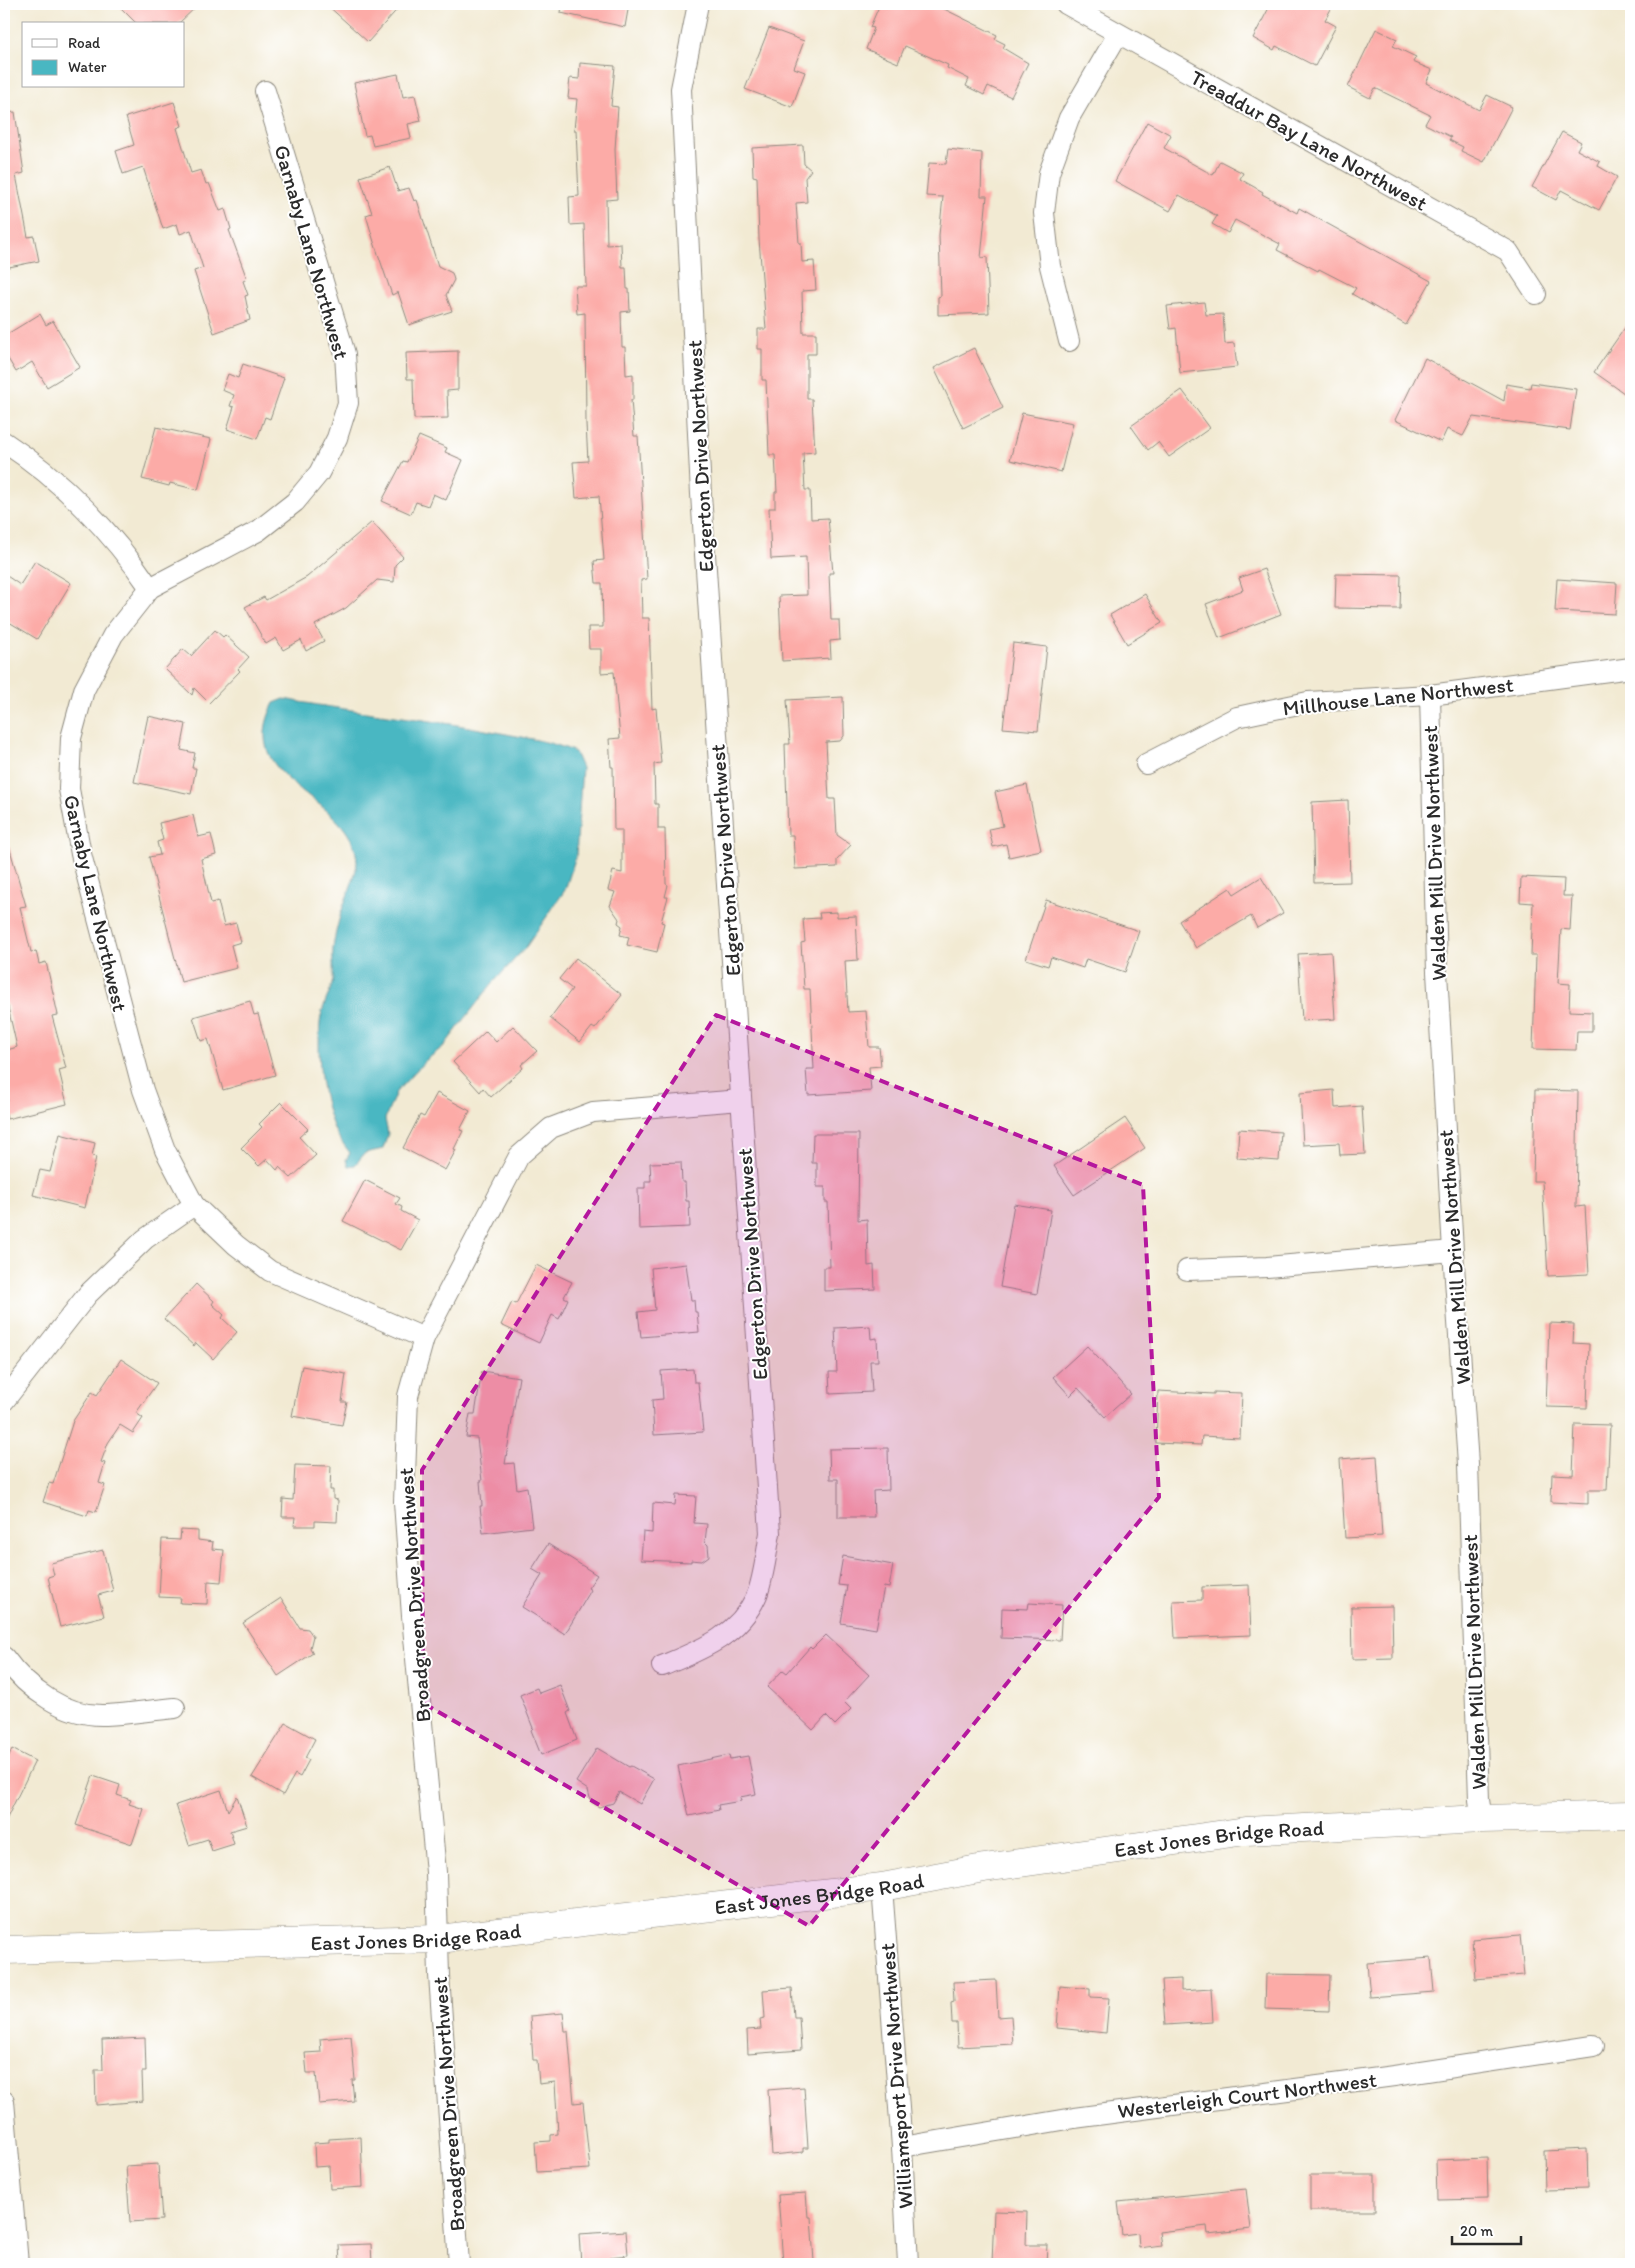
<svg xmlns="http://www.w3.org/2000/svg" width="1635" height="2268" viewBox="0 0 1635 2268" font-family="Itim,sans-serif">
	<rect width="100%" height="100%" fill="#fff"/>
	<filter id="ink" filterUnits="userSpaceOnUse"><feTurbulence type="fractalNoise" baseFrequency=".02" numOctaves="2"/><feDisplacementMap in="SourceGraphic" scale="10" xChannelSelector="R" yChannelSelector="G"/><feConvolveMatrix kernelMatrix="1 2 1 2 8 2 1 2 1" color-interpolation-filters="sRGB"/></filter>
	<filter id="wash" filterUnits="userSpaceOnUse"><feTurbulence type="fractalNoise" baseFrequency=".0096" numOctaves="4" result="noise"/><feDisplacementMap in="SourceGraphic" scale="20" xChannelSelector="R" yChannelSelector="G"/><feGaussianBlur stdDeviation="1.12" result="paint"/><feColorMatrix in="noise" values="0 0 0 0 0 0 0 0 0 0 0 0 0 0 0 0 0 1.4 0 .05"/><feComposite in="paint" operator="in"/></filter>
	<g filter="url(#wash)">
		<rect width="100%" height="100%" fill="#f2ead3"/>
		<!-- water -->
		<path fill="#49b7c2" stroke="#3a7176" d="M284,699c72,14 145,19 217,34 25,5 50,8 74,19l7,16 -6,88 -11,34 -39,57 -35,38 -47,61 -19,15 -29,31 -11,27 3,15 -5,15 -18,4 -10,12 -7,1 -2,-6 4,-7c-5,-7 -11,-14 -15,-22 -14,-32 -18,-73 -15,-108 1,-15 10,-29 13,-43 1,-10 -1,-21 0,-31 1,-10 4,-22 7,-33 4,-14 17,-42 17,-54 -3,-68 -126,-77 -83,-159z"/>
		<g id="blocks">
			<!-- building -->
			<g fill="#fcaba7">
				<polygon points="117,4 199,4 178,24 137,24"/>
				<polygon points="326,4 402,4 368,42"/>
				<polygon points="562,4 629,4 625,27 561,13"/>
				<polygon points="880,4 934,4 997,35 995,39 1005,44 1003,48 1028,63 1011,97 988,86 984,95 966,86 969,79 947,68 948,65 905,46 898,63 866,49 874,28 870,27"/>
				<polygon points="1271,4 1320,4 1331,9 1325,20 1336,26 1315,66 1276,46 1274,50 1253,38"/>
				<polygon points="769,28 804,41 794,68 805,72 792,107 745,89"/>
				<polygon points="1376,29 1397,39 1393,46 1416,57 1413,62 1432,70 1426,83 1479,110 1487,95 1512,107 1484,162 1461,151 1463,147 1449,140 1451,137 1425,124 1430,115 1375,88 1370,98 1348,87"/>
				<polygon points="580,63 615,66 611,106 618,107 615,149 617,199 606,200 607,245 621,244 622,267 626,267 627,289 629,289 630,311 621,312 622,347 625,347 626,375 633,374 633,400 631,400 634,436 638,436 647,579 641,580 642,618 649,618 652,709 656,708 661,763 654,764 655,804 658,804 658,829 665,829 666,884 668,885 665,897 668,897 661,922 664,923 657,952 627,945 629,937 620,935 622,926 618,923 619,919 610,906 615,892 608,890 613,871 622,873 622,830 614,830 613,767 611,767 609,739 620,738 614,672 601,673 601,649 589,649 588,627 603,627 602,583 596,583 594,561 604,560 599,496 576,498 573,462 588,461 586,424 585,313 577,314 575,286 586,286 584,224 570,225 569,197 579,196 576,130 574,130 577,99 568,98 570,78 579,79"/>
				<polygon points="398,74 403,97 415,95 421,121 408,124 411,138 373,146 370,135 365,136 354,83"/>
				<polygon points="174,102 182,126 177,128 191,173 201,170 206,184 209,183 220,211 225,209 231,229 229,230 247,279 243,281 248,295 245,296 250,320 214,333 194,271 203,268 191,230 180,234 177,224 163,229 143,167 123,174 116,151 134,145 126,117"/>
				<polygon points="15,112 24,173 16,175 28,237 34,236 39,261 4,268 4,113"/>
				<polygon points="1147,122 1171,135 1164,148 1213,175 1220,161 1243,173 1240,179 1263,192 1262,194 1297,213 1299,208 1431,281 1406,325 1352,294 1356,288 1319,269 1318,271 1277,250 1280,244 1235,220 1228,233 1212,224 1217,216 1179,195 1170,211 1115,181"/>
				<polygon points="1562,132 1581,142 1577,150 1600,162 1598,166 1617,177 1599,210 1561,190 1556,200 1532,187"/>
				<polygon points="803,145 804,164 811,170 805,178 807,202 796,203 799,243 801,243 802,262 814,261 816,290 802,291 803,333 816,333 816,354 807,354 807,399 812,399 815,452 803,453 805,490 810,490 811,519 828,518 833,573 829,573 831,620 839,620 840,640 830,641 831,658 782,661 779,596 807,595 806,557 771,559 769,508 775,508 775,492 777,492 775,455 769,455 766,380 762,380 762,349 758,349 758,329 766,329 759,239 757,177 753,176 752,148"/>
				<polygon points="948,149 982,153 981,196 987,196 981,258 987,257 989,313 938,315 938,297 941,296 939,235 943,197 926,196 929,163 946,164"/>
				<polygon points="390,167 398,191 409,188 414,201 417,200 438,266 452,273 454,280 446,295 452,311 409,325 398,292 392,295 374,242 366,215 372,213 360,177"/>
				<polygon points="1204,302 1206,315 1223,314 1225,344 1234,343 1237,367 1180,373 1176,328 1170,329 1167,306"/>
				<polygon points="40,314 46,325 53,321 80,367 47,387 32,362 16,372 4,352 4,336"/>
				<polygon points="1631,319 1631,398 1594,372"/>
				<polygon points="974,348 1003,408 963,428 934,368"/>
				<polygon points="458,351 458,390 447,391 448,418 414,419 413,379 407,379 406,353"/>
				<polygon points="1425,358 1504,401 1506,384 1530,388 1531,383 1576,389 1570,430 1473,417 1463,436 1447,429 1441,442 1395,420"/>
				<polygon points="243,364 284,378 270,419 265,417 257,439 227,429 234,407 230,406 234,395 222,390 228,374 238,378"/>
				<polygon points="1182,390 1210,428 1169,457 1158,442 1148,450 1131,426"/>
				<polygon points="1022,413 1073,423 1061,472 1010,460"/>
				<polygon points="156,427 211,439 198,490 170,483 169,486 142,479"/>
				<polygon points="419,436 447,448 445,452 463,460 446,500 433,494 428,506 416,502 411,514 382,501 403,461 407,462"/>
				<polygon points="372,522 403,557 395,565 394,582 377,580 346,608 315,625 324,641 306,651 301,640 283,650 276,638 266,644 245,607 264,597 266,600 307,577"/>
				<polygon points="35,561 71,583 37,639 4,619 4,574 20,585"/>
				<polygon points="1264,569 1281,614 1219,638 1206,604 1243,590 1239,578"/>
				<polygon points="1336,574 1401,575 1400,609 1335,608"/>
				<polygon points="1557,579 1617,583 1615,614 1555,611"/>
				<polygon points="1145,594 1162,623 1127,644 1110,615"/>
				<polygon points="215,630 223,637 225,635 249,657 238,669 240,671 209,703 194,688 192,695 165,669 183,649 191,656"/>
				<polygon points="1013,643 1047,647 1038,731 1003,728"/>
				<polygon points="843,697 844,736 840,741 826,742 829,799 835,799 837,835 851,845 837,860 837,867 795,869 793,835 788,835 785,744 790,744 787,700"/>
				<polygon points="148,716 186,724 181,750 195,753 192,768 196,768 191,794 134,782"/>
				<polygon points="1027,785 1041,850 1009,857 1006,844 993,847 989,829 1003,826 995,792"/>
				<polygon points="1348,800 1350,882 1314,883 1312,802"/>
				<polygon points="193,815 198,837 211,834 216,855 201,859 211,903 218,901 224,926 236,923 241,942 231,945 237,968 181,982 149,857 160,855 157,842 163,840 159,823"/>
				<polygon points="4,846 9,846 26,906 20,907 31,952 36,951 39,964 46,962 58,1015 52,1016 66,1068 59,1070 67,1104 7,1119 4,1107 4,1103 8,1101 4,1085 4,1051 17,1047 7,1003 4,1004"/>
				<polygon points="1261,877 1283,913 1257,928 1251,916 1196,948 1179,921 1230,888 1234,894"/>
				<polygon points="1521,877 1564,879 1563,896 1572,896 1570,930 1561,929 1558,983 1570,984 1569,1011 1592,1012 1592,1031 1577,1031 1576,1050 1533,1049 1536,955 1531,955 1533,903 1520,902"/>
				<polygon points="1046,900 1139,931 1125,972 1086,959 1083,968 1051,957 1048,966 1026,959"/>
				<polygon points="837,912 837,917 856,916 858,960 845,961 848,1012 866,1011 869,1047 879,1047 881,1066 869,1067 871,1091 808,1095 806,1069 814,1069 810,989 804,989 801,943 805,942 803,919 820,918 819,913"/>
				<polygon points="1331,952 1335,1019 1302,1021 1298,954"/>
				<polygon points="576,958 622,995 595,1029 592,1027 580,1042 550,1018 572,989 559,979"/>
				<polygon points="250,1001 254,1015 258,1014 275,1075 223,1090 208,1039 201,1041 193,1017"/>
				<polygon points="513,1026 537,1051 521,1065 523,1068 491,1097 483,1088 480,1092 453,1062 486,1031 496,1042"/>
				<polygon points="1334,1090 1335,1108 1362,1106 1365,1154 1340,1155 1339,1143 1303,1145 1300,1093"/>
				<polygon points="1535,1090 1578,1091 1576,1207 1585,1206 1589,1274 1548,1276 1542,1181 1533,1181"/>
				<polygon points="437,1093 470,1111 460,1130 463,1131 454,1149 456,1150 445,1170 403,1148 420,1115 424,1117"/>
				<polygon points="281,1102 308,1129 299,1137 316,1155 291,1178 279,1167 277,1170 267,1159 259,1166 241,1148 262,1127 259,1124"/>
				<polygon points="1125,1118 1145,1148 1074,1195 1054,1166"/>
				<polygon points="1239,1129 1281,1132 1279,1161 1237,1158"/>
				<polygon points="60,1134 95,1143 92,1156 96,1157 85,1208 33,1195 40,1170 50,1172"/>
				<polygon points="813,1134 859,1134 858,1220 867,1219 868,1266 874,1265 875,1289 824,1291 824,1267 830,1267 828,1202 825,1202 825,1187 817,1187 817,1163 812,1163"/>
				<polygon points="681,1162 682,1182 685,1182 686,1201 689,1201 690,1227 639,1229 638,1188 645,1188 645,1181 651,1181 650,1163"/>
				<polygon points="365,1180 400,1198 396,1204 402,1207 401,1211 418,1220 401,1250 343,1221"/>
				<polygon points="1014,1204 1051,1210 1037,1294 1000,1287"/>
				<polygon points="686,1264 691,1300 694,1300 695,1312 697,1312 699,1332 641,1337 638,1312 655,1310 651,1268"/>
				<polygon points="536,1265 572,1282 564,1297 568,1299 559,1319 552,1315 539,1343 501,1325 512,1302 516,1304"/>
				<polygon points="196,1284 214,1301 212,1304 224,1315 222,1318 237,1332 213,1359 196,1343 194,1346 164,1319"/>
				<polygon points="1549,1323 1574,1324 1573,1343 1589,1344 1587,1408 1546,1407"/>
				<polygon points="870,1326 871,1339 877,1338 878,1361 870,1361 872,1392 830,1394 829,1372 837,1372 835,1328"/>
				<polygon points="1087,1346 1131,1394 1105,1417 1078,1388 1070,1396 1053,1377"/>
				<polygon points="121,1359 157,1383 136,1413 143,1418 133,1433 120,1425 108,1443 101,1462 105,1463 99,1483 105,1485 96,1512 89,1510 87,1516 43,1502 49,1483 53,1484 73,1421 92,1392 97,1395"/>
				<polygon points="302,1366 346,1374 342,1402 347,1402 342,1425 292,1416"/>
				<polygon points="693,1369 694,1382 698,1382 703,1432 654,1435 652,1400 663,1399 661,1371"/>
				<polygon points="482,1371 519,1377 505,1464 514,1463 517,1489 527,1487 532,1527 483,1533 480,1506 482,1506 480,1481 482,1481 477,1438 466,1437 470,1414 475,1414"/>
				<polygon points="1158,1391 1214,1394 1214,1392 1242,1393 1240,1438 1202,1436 1201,1445 1156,1443"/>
				<polygon points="1575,1424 1610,1425 1607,1490 1588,1490 1588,1504 1551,1502 1552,1474 1573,1475"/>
				<polygon points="888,1448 889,1490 873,1491 874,1517 838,1517 838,1479 830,1479 829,1449"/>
				<polygon points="1377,1456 1382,1536 1345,1538 1340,1459"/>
				<polygon points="295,1465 331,1466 330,1490 333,1490 333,1499 338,1500 337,1522 315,1521 315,1526 294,1526 295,1517 282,1517 283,1499 293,1500"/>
				<polygon points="676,1495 696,1496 694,1523 707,1524 705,1542 708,1545 709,1556 702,1561 691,1560 691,1562 641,1560 643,1532 652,1533 653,1503 675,1505"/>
				<polygon points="181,1530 198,1531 198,1540 213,1542 212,1549 224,1550 221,1582 208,1581 207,1604 180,1603 181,1598 159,1597 162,1539 180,1540"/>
				<polygon points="548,1544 597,1575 588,1588 591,1590 565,1634 522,1607 542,1575 532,1569"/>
				<polygon points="103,1550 113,1591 98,1595 104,1616 60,1627 48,1577 54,1575 51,1563"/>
				<polygon points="843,1556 893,1565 889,1588 884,1587 876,1629 841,1623 847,1586 838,1585"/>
				<polygon points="1249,1585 1251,1635 1175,1638 1173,1601 1202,1600 1202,1587"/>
				<polygon points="281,1598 300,1628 308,1629 313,1636 310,1648 313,1653 278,1676 243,1623"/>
				<polygon points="1029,1603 1062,1605 1060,1640 1001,1638 1002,1608 1028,1609"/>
				<polygon points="1392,1606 1393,1658 1352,1659 1351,1607"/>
				<polygon points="826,1635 869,1675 844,1702 851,1709 835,1725 826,1716 813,1730 767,1687 783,1670 787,1673 810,1647 812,1649"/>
				<polygon points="560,1685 570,1711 567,1713 577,1740 541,1755 531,1730 533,1728 520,1695 537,1688 539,1693"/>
				<polygon points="286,1723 315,1739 305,1758 309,1760 300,1777 295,1774 283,1795 252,1777"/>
				<polygon points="597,1748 629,1767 631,1766 654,1779 640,1804 619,1792 613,1803 599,1807 591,1802 588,1790 576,1782"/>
				<polygon points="12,1749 35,1761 4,1824 4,1766"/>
				<polygon points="729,1755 730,1759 748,1756 756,1794 740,1797 741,1801 718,1805 719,1810 689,1816 678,1766"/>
				<polygon points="93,1776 120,1785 117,1795 131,1800 129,1804 144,1809 132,1844 76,1825"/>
				<polygon points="221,1790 228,1811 237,1796 247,1826 230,1831 234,1844 212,1851 208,1839 189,1845 176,1805"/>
				<polygon points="1520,1935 1524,1975 1475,1979 1472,1939"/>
				<polygon points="1431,1958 1434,1992 1370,1997 1367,1963"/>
				<polygon points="1266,1974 1330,1975 1329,2011 1265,2009"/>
				<polygon points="1181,1979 1181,1991 1211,1989 1213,2022 1165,2025 1162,1980"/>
				<polygon points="996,1980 998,2017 1011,2016 1013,2044 958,2047 957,2023 952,2023 951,2003 954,2002 953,1982"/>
				<polygon points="1060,1986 1090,1989 1090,1997 1109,1998 1106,2033 1057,2028"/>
				<polygon points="792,1988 794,2017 799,2017 801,2050 748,2054 747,2030 761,2029 760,2019 765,2018 763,1990"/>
				<polygon points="563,2013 565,2031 568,2031 574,2103 583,2102 590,2169 537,2172 535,2142 551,2141 551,2135 558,2134 555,2082 539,2084 537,2060 533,2060 530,2016"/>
				<polygon points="351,2036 355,2080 352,2080 354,2101 319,2104 316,2073 307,2073 305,2053 321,2052 320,2039"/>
				<polygon points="145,2038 146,2072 142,2072 143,2101 96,2105 95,2070 103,2070 102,2040"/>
				<polygon points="804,2087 808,2148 803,2148 803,2152 772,2155 768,2090"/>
				<polygon points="361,2137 363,2187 330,2189 329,2166 315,2167 314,2143 329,2142 329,2139"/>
				<polygon points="1587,2149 1588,2189 1545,2190 1544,2151"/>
				<polygon points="1487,2158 1488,2199 1437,2200 1436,2160"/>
				<polygon points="158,2164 162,2220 130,2222 126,2166"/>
				<rect x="1310" y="2175" width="65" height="36"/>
				<polygon points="1246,2189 1251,2229 1208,2234 1207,2226 1159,2232 1161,2245 1139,2248 1138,2233 1122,2235 1118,2202"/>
				<polygon points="806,2193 808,2217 811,2217 814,2262 783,2263 778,2195"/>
				<polygon points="994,2211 1027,2212 1026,2245 1047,2245 1046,2264 992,2264"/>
				<polygon points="626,2231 628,2255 609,2257 609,2264 581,2264 579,2234"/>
				<polygon points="371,2244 372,2264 340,2264 339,2245"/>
			</g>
		</g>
	</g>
	<g filter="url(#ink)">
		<use href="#blocks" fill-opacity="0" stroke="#8e8a7f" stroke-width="1"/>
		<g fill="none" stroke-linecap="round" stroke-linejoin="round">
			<defs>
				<g id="street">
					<polyline points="1066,4 1508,251 1536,294"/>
					<polyline points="265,91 345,354 348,403 337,438 319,473 295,502 258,531 150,588 113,635 84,690 71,738 69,789 81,854 143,1090 165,1150 194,1205 236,1245 270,1271 424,1338"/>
					<polyline points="1069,341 1050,266 1044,213 1049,173 1069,118 1118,34"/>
					<path d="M4,442c57,37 108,90 146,146"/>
					<polyline points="1430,695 1437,972 1453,1251 1468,1464 1479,1800 1482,1819"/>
					<polyline points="1146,764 1237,717 1308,702 1430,695 1631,668"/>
					<polyline points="1187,1270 1267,1267 1453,1251"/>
					<polyline points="4,1401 88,1294 145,1239 194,1205"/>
					<path d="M4,1657c23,32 61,60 102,58 23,-1 46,-5 69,-7"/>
					<path d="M662,1666c38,-16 75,-29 94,-69 7,-14 11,-47 14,-64l-69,-1039 -20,-405 17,-85"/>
					<polyline points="882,1887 902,2147 908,2264"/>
					<polyline points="4,2101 18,2264"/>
					<polyline points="902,2147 1074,2118 1394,2076 1593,2046"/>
					<polyline points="459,2264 439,1975 436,1872 412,1616 404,1502 408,1396 424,1338 519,1156 551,1128 593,1112 741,1100"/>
				</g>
				<g id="secondary">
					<path id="s1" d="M4,1950l435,-11 443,-52 102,-19 262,-37 236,-12 149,-4"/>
				</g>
			</defs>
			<!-- street casing -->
			<use href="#street" stroke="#8e8a7f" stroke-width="22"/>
			<!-- secondary casing -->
			<use href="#secondary" stroke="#8e8a7f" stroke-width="29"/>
			<!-- street -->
			<use href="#street" stroke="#fff" stroke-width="20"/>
			<!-- secondary -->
			<use href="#secondary" stroke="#fff" stroke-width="28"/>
		</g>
	</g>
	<!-- marked area -->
	<path fill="#b5179e" fill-opacity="0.2" stroke="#b5179e" stroke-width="4" stroke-dasharray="10 6" stroke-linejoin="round" d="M716,1015l427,170 16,312 -350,429 -386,-223 -1,-233z"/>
	<g text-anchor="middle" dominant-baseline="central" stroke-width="4" stroke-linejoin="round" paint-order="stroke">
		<!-- street labels -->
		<g font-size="21" fill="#2b2b2b" stroke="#fff">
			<text transform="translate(1309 140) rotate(29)">Treaddur Bay Lane Northwest</text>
			<text transform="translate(312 252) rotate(74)">Garnaby Lane Northwest</text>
			<text transform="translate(700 456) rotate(-93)">Edgerton Drive Northwest</text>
			<text transform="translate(1398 696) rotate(-6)">Millhouse Lane Northwest</text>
			<text transform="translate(1434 853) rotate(-92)">Walden Mill Drive Northwest</text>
			<text transform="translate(725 860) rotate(-94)">Edgerton Drive Northwest</text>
			<text transform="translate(96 903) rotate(77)">Garnaby Lane Northwest</text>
			<text transform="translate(1454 1257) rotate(-94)">Walden Mill Drive Northwest</text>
			<text transform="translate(752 1264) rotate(-94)">Edgerton Drive Northwest</text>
			<text transform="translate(414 1595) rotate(-94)">Broadgreen Drive Northwest</text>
			<text transform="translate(1474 1662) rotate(-92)">Walden Mill Drive Northwest</text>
			<text stroke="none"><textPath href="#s1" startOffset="1222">East Jones Bridge Road</textPath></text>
			<text stroke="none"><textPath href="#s1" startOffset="818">East Jones Bridge Road</textPath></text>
			<text stroke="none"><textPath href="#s1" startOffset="412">East Jones Bridge Road</textPath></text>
			<text transform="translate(896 2076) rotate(-94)">Williamsport Drive Northwest</text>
			<text transform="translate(1247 2095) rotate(-7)">Westerleigh Court Northwest</text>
			<text transform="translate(448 2104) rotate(-94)">Broadgreen Drive Northwest</text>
		</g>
	</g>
	<!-- margin -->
	<rect width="1635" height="2268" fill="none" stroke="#fff" stroke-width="20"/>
	<!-- legend -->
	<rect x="22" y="22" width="162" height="65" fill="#ffffff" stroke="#aaaaaa"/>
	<rect x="32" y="39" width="25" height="8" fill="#ffffff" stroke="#aaaaaa"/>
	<text x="68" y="48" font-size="15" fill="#2b2b2b">Road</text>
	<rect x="32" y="60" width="25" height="15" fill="#49b7c2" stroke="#aaaaaa"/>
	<text x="68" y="72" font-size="15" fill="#2b2b2b">Water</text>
	<!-- scale -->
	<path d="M1452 2236v8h69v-8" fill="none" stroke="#2b2b2b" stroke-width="2.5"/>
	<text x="1460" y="2236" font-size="15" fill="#2b2b2b" stroke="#ffffff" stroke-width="4" paint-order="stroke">20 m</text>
</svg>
